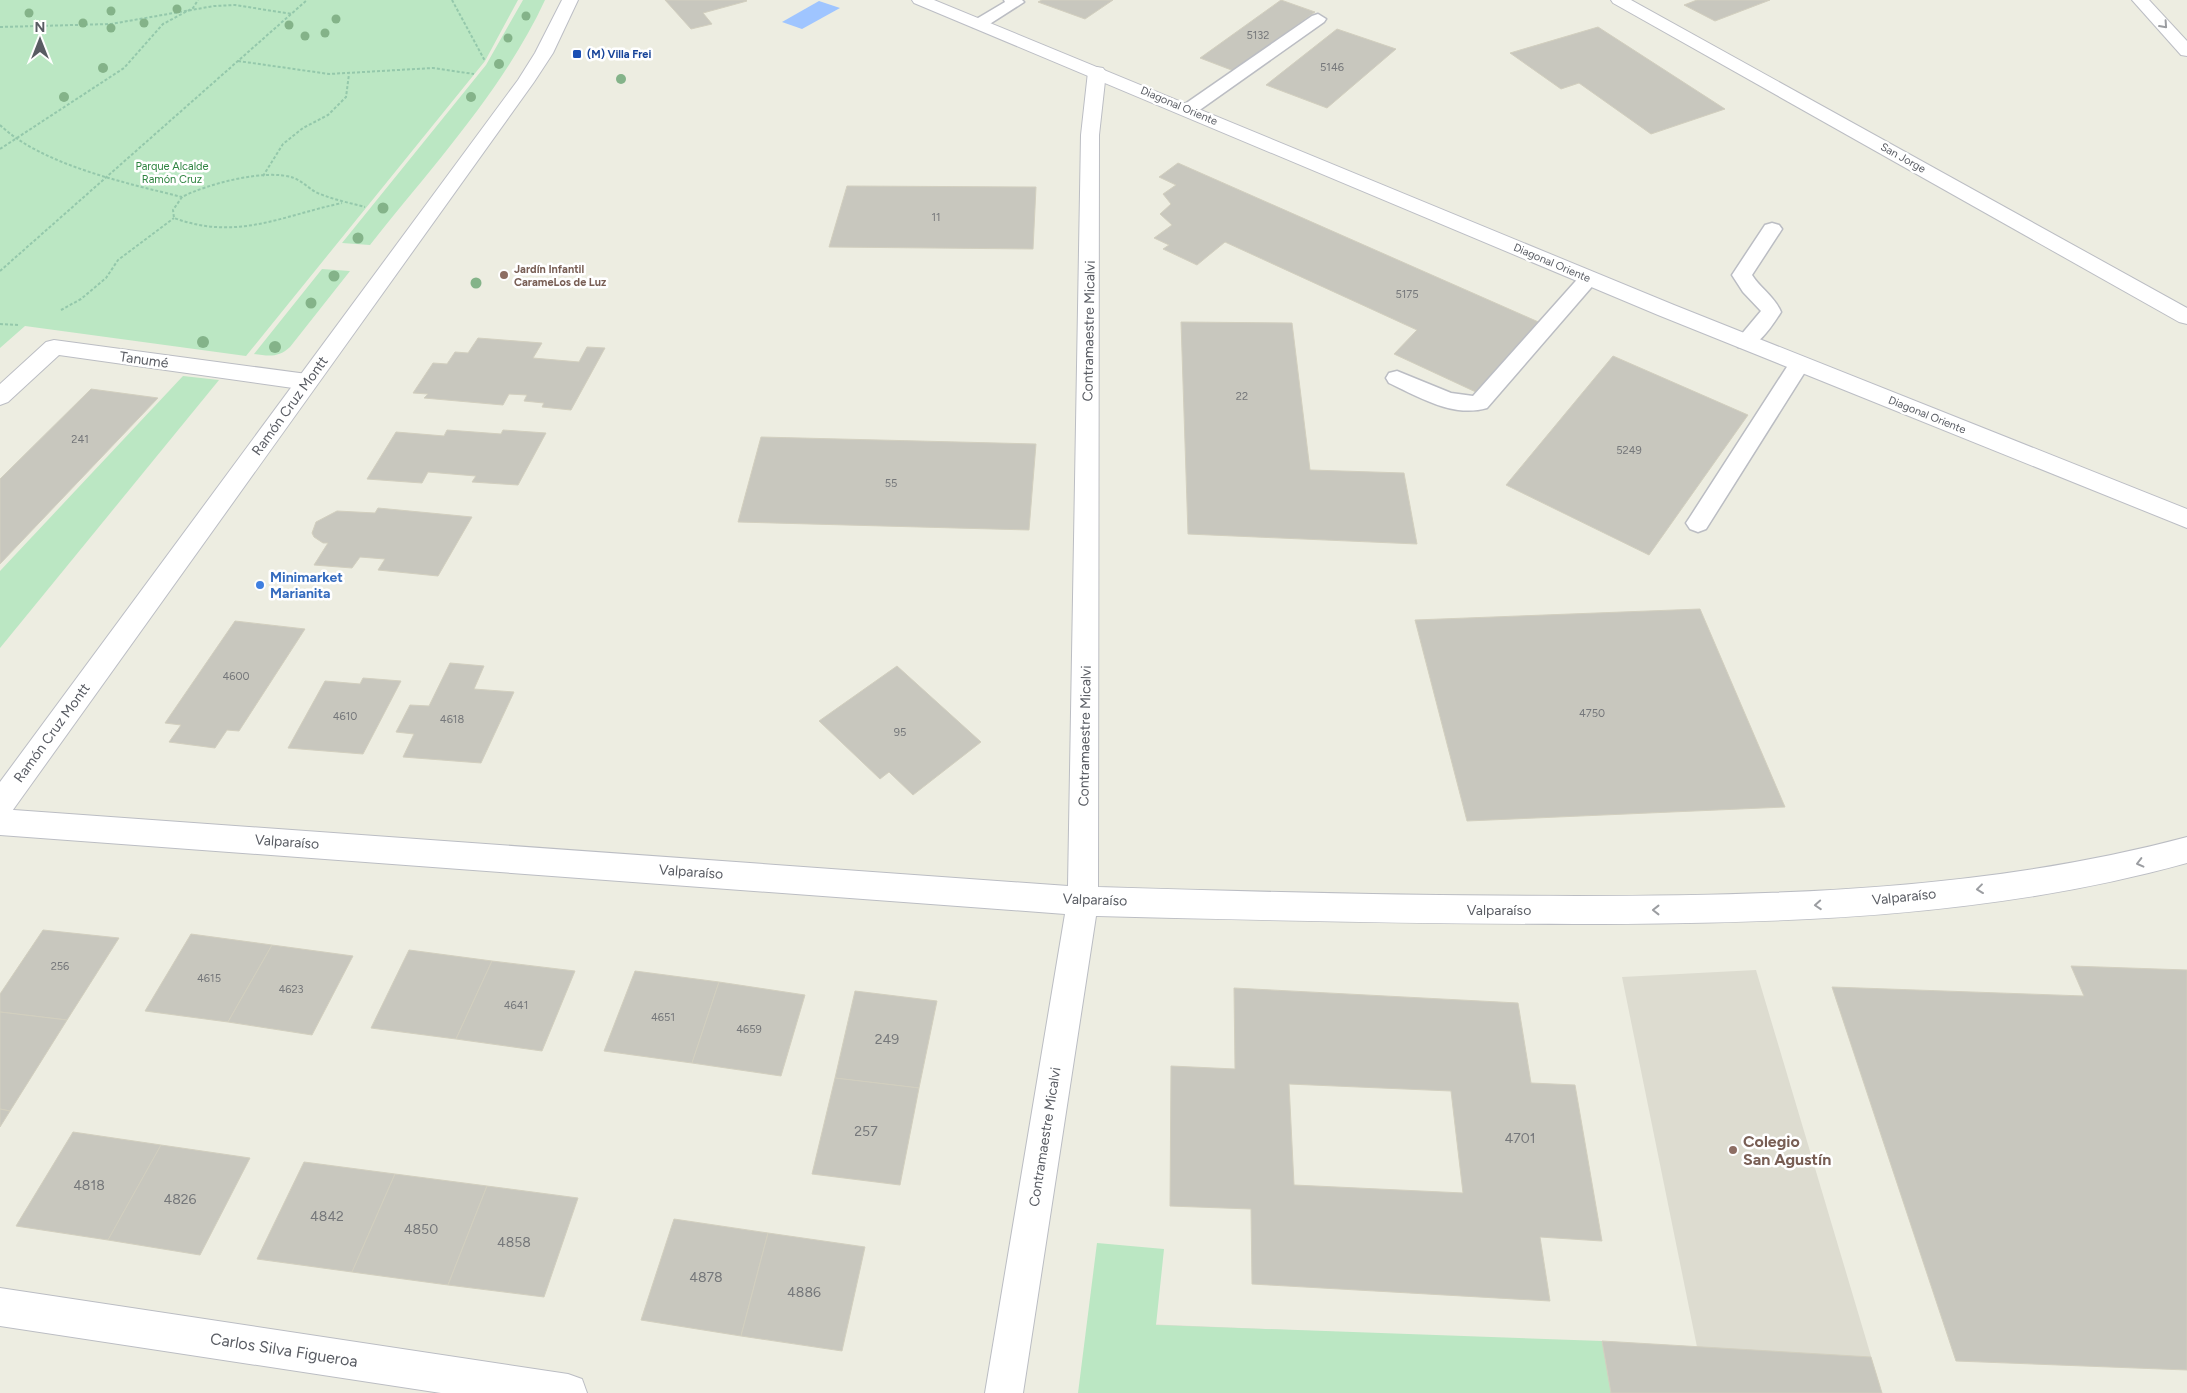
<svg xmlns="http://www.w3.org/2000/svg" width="2187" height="1393" viewBox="0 0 2187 1393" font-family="Figtree,sans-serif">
	<rect width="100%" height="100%" fill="#edede1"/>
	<!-- education -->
	<polygon fill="#dddcd0" points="1756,970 1882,1393 1111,1393 1120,1323 1697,1347 1622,977"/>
	<!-- green -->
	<g fill="#bbe7c3">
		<polygon points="0,0 518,0 485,61 246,356 25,326 0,348"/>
		<path d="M523,0h22c-41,89 -115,169 -175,245l-28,-2 144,-178z"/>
		<path d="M322,269l28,2 -60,76c-12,11 -21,9 -36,7z"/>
		<polygon points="183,376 219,380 0,648 0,571"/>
		<polygon points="1097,1243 1164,1249 1156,1325 1602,1341 1611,1393 1078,1393"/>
	</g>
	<!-- water -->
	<polygon fill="#9fc5ff" points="819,1 840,8 802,29 782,22"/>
	<!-- building -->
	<g fill="#c8c7be" stroke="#d2cfbf" fill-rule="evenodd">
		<polygon points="665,0 746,0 747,1 703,13 712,24 691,29"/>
		<polygon points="1042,0 1113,0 1085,19 1038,2"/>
		<polygon points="1281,0 1315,12 1234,71 1200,58"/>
		<polygon points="1697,0 1770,0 1715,21 1684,5"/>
		<polygon points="1598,27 1725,109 1651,134 1579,83 1561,89 1510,53"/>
		<polygon points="1337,29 1396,49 1327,108 1266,85"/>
		<polygon points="1178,163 1543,324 1478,393 1394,354 1417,330 1225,242 1197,265 1163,249 1169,245 1154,238 1172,225 1160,214 1171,204 1163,194 1176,185 1159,177"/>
		<polygon points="847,186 1036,187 1033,249 829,247"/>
		<polygon points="1181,322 1292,323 1310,470 1404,473 1417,544 1188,534"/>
		<polygon points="478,338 542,343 533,358 579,362 587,347 605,348 571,410 542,407 544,403 524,401 527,395 509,394 503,405 424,398 428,394 413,393 433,363 447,364 455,352 468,353"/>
		<polygon points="1613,356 1748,415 1649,555 1506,485"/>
		<polygon points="91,389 158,398 0,564 0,479"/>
		<polygon points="447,430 501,434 503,430 546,433 518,485 472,482 476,476 428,472 422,483 367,479 396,432 444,436"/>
		<polygon points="761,437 1036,444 1029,530 738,522"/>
		<polygon points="378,508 472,517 438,576 378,570 385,559 360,557 352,568 314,565 328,543 323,543 314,537 312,533 316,522 337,511 375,513"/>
		<polygon points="1700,609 1785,807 1467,821 1415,620"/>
		<polygon points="235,621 305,629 239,731 227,730 215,748 169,742 181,725 165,723"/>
		<polygon points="450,663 484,666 474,689 514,692 481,763 403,757 414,734 396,732 410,705 429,706"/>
		<polygon points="897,666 981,742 913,795 889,772 880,779 819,721"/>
		<polygon points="363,678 401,681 363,754 288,748 325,681 360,684"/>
		<polygon points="43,930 119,938 67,1020 0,1012 0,994"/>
		<polygon points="191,934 272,945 228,1022 145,1011"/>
		<polygon points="272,945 353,956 312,1035 228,1022"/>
		<polygon points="409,950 492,961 456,1039 371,1028"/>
		<polygon points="492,961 575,971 542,1051 456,1039"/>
		<polygon points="2071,966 2187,970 2187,1370 1956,1361 1832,987 2084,996"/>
		<polygon points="635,971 719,982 692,1063 604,1051"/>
		<polygon points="719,982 805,995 781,1076 692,1063"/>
		<path d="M1234,988l284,15 13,80 44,2 27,156 -62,-4 10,64 -298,-17 -1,-75 -81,-3 1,-140 64,3zM1289,1084l162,7 12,102 -169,-8z"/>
		<polygon points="855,991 937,1001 919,1088 835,1078"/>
		<polygon points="0,1012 67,1020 10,1111 0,1109"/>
		<polygon points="835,1078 919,1088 900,1185 812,1174"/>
		<polygon points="0,1109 10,1111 0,1127"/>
		<polygon points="73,1132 161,1145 108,1240 16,1226"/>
		<polygon points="161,1145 250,1158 200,1255 108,1240"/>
		<polygon points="304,1162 395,1174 352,1272 257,1259"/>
		<polygon points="395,1174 487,1186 448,1285 352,1272"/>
		<polygon points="487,1186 578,1198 544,1297 448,1285"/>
		<polygon points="674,1219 768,1233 741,1336 641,1320"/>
		<polygon points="768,1233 865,1247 842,1351 741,1336"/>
		<polygon points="1602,1341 1871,1357 1882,1393 1611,1393"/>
	</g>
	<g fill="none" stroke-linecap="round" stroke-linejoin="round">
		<defs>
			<g id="lane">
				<polygon points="1004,0 1022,0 1024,2 985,27 973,27 971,24 973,21 1005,2"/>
				<polygon points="1318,14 1326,19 1324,22 1194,114 1182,114 1179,110 1182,106 1312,16"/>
				<path d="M1772,223l7,2 3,4 -30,46c8,13 23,22 29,37 -9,14 -25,40 -43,35l-3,-5 26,-31 -18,-19 -11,-17 33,-50z"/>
				<path d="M1589,272l7,2 3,4 -3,4 -109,126c-34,10 -68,-11 -98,-25l-3,-5 3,-5 8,-2 54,22 22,3 109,-122z"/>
				<polygon points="1799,357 1806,359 1810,364 1706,529 1698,532 1690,529 1686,523 1690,517 1792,359"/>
			</g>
			<g id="street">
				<polygon points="1611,0 1631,0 2187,308 2187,324 2179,322 1613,3"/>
				<polygon points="2132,0 2149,0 2187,41 2187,56 2181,55"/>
				<path d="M1097,67l6,1 3,4 -7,63 -1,752c160,5 319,9 478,9 204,0 413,-6 611,-59v26c-198,55 -407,61 -612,61 -160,0 -319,-4 -479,-8l-73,477h-38l80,-479 -1065,-79v-26l1068,77 13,-751 7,-63 3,-4z"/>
				<polygon points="54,340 307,374 315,377 318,382 315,387 307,390 59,355 8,402 0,405 0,384 46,342"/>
				<polygon points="0,1288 568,1374 582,1379 587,1393 441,1393 0,1326"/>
			</g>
			<g id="secondary">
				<polygon points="562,0 578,0 553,53 534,82 10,814 0,818 0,782 518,80 535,53"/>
				<polygon points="912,0 934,0 1674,305 2187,509 2187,528 1658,315 914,3"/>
			</g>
		</defs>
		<!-- lane casing -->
		<use href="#lane" stroke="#bbbdc3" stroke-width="3"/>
		<!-- street casing -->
		<use href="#street" stroke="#bbbdc3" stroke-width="2"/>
		<!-- secondary casing -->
		<use href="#secondary" stroke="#bcbec5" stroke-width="2"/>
		<!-- path -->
		<g stroke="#94c8ab" stroke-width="2" stroke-dasharray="3 2" stroke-linecap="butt">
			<polyline points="452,0 485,61"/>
			<polyline points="0,27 111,24 214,6 235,5 292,14"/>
			<polyline points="238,61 329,74 433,68 474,74"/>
			<path d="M0,125c42,40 126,58 182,72 25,-13 85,-29 112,-19 10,4 17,13 26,16 15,6 30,9 45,13"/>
			<polyline points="0,149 124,68 163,24 193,8 198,0"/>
			<polyline points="263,176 283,144 303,128 328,115 346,97 349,74"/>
			<path d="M182,197l-9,13 1,8c63,23 107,-2 168,-15"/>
			<polyline points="0,271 307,0"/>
			<polyline points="61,310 81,299 106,278 118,260 174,218"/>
			<polyline points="0,324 19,325"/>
		</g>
		<!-- lane -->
		<use href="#lane" fill="#fff" fill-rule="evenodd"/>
		<!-- street -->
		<use href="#street" fill="#fff" fill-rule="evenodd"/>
		<!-- secondary -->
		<use href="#secondary" fill="#fff" fill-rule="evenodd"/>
	</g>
	<!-- trees -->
	<g fill="#84b389">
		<circle cx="177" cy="9" r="4.5"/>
		<circle cx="111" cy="11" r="4.5"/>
		<circle cx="29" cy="13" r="4.5"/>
		<circle cx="526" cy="16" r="4.5"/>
		<circle cx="336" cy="19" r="4.5"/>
		<circle cx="83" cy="23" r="4.5"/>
		<circle cx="144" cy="23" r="4.5"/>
		<circle cx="289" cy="25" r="4.5"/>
		<circle cx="111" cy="28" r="4.5"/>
		<circle cx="325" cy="33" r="4.5"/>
		<circle cx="305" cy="36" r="4.5"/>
		<circle cx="508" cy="38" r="4.5"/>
		<circle cx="499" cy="64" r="5"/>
		<circle cx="103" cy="68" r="5"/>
		<circle cx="621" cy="79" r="5"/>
		<circle cx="64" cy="97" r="5"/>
		<circle cx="471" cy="97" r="5"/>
		<circle cx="383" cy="208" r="5.5"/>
		<circle cx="358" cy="238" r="5.5"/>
		<circle cx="334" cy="276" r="5.5"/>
		<circle cx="476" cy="283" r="5.5"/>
		<circle cx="311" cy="303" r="5.5"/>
		<circle cx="203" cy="342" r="6"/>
		<circle cx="275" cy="347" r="6"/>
	</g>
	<!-- one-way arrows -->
	<defs><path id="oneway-chevron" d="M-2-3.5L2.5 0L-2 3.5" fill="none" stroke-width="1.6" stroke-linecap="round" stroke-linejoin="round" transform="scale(1.25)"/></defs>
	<g stroke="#9b9da1">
		<use href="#oneway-chevron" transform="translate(2164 25) rotate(48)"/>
		<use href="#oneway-chevron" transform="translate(2140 863) rotate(166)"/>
		<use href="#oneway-chevron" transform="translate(1980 889) rotate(173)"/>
		<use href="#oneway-chevron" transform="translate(1818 905) rotate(176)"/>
		<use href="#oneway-chevron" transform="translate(1656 910) rotate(180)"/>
	</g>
	<!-- markers -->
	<rect fill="#1a4fb4" stroke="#fff" stroke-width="2" x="572" y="49" width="10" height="10" rx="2.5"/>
	<g fill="#8d6e63" stroke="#fff" stroke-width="2">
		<circle cx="504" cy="275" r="5"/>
		<circle cx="1733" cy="1150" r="5"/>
	</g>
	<circle fill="#3f7fe0" stroke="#fff" stroke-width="2" cx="260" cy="585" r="5"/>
	<g text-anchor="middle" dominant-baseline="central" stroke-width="5" stroke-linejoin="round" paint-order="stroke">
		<!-- number labels -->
		<g font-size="11" fill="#75777a">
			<text x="1258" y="35">5132</text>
			<text x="1332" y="67">5146</text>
			<text x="936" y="217">11</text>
			<text x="1407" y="294">5175</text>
			<text x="1242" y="396">22</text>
			<text x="80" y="439">241</text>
			<text x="1629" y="450">5249</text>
			<text x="891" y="483">55</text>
			<text x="236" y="676">4600</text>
			<text x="1592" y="713">4750</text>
			<text x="345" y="716">4610</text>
			<text x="452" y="719">4618</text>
			<text x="900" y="732">95</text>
			<text x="60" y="966">256</text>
			<text x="209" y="978">4615</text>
			<text x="291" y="989">4623</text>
			<text x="516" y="1005">4641</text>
			<text x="663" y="1017">4651</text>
			<text x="749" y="1029">4659</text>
		</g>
		<!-- far-transit labels -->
		<g font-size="11" font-weight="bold" fill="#164399" stroke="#fff" text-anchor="start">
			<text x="587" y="54">(M) Villa Frei</text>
		</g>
		<!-- far-street labels -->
		<g font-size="11" fill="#595c63" stroke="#fff">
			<text transform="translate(1179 106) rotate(23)">Diagonal Oriente</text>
			<text transform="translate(1903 158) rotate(29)">San Jorge</text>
			<text transform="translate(1552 263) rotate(23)">Diagonal Oriente</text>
			<text transform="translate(1927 415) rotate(22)">Diagonal Oriente</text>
		</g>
		<!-- far-park labels -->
		<g font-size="11" fill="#2f8441" stroke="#fff">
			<text x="172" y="166">Parque Alcalde<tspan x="172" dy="13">Ramón Cruz</tspan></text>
		</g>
		<!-- far-education labels -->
		<g font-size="11" font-weight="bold" fill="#785e54" stroke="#fff" text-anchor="start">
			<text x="514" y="269">Jardín Infantil<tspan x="514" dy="13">CarameLos de Luz</tspan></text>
		</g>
		<!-- street labels -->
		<g font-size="14" fill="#595c63" stroke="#fff">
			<text transform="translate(1089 331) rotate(-89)">Contramaestre Micalvi</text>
			<text transform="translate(144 360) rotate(8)">Tanumé</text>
			<text transform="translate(290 406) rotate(-54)">Ramón Cruz Montt</text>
			<text transform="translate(52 733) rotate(-54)">Ramón Cruz Montt</text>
			<text transform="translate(1085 736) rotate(-89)">Contramaestre Micalvi</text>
			<text transform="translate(287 842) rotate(4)">Valparaíso</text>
			<text transform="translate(691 872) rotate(4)">Valparaíso</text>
			<text transform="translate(1904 897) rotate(-6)">Valparaíso</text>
			<text transform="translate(1095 900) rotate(2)">Valparaíso</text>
			<text x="1499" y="910">Valparaíso</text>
			<text transform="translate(1045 1137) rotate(-81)">Contramaestre Micalvi</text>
		</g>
		<!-- shop labels -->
		<g font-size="14" font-weight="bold" fill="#366cbe" stroke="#fff" text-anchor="start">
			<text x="270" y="577">Minimarket<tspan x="270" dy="16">Marianita</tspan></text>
		</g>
		<!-- near-number labels -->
		<g font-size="14" fill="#75777a">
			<text x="887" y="1039">249</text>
			<text x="866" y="1131">257</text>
			<text x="1520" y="1138">4701</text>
			<text x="89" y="1185">4818</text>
			<text x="180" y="1199">4826</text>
			<text x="327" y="1216">4842</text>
			<text x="421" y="1229">4850</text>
			<text x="514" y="1242">4858</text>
			<text x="706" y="1277">4878</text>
			<text x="804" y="1292">4886</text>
		</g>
		<!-- near-education labels -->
		<g font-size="16" font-weight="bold" fill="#785e54" stroke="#fff" text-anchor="start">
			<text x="1743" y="1141">Colegio<tspan x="1743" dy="18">San Agustín</tspan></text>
		</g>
		<!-- near-street labels -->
		<g font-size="16" fill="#595c63" stroke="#fff">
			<text transform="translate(284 1350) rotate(9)">Carlos Silva Figueroa</text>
		</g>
	</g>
	<!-- north arrow -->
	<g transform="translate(40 40)" stroke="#ffffff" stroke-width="4" paint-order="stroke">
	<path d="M0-4L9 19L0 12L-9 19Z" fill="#595c63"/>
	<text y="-8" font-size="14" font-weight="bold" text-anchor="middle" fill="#595c63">N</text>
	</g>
</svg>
